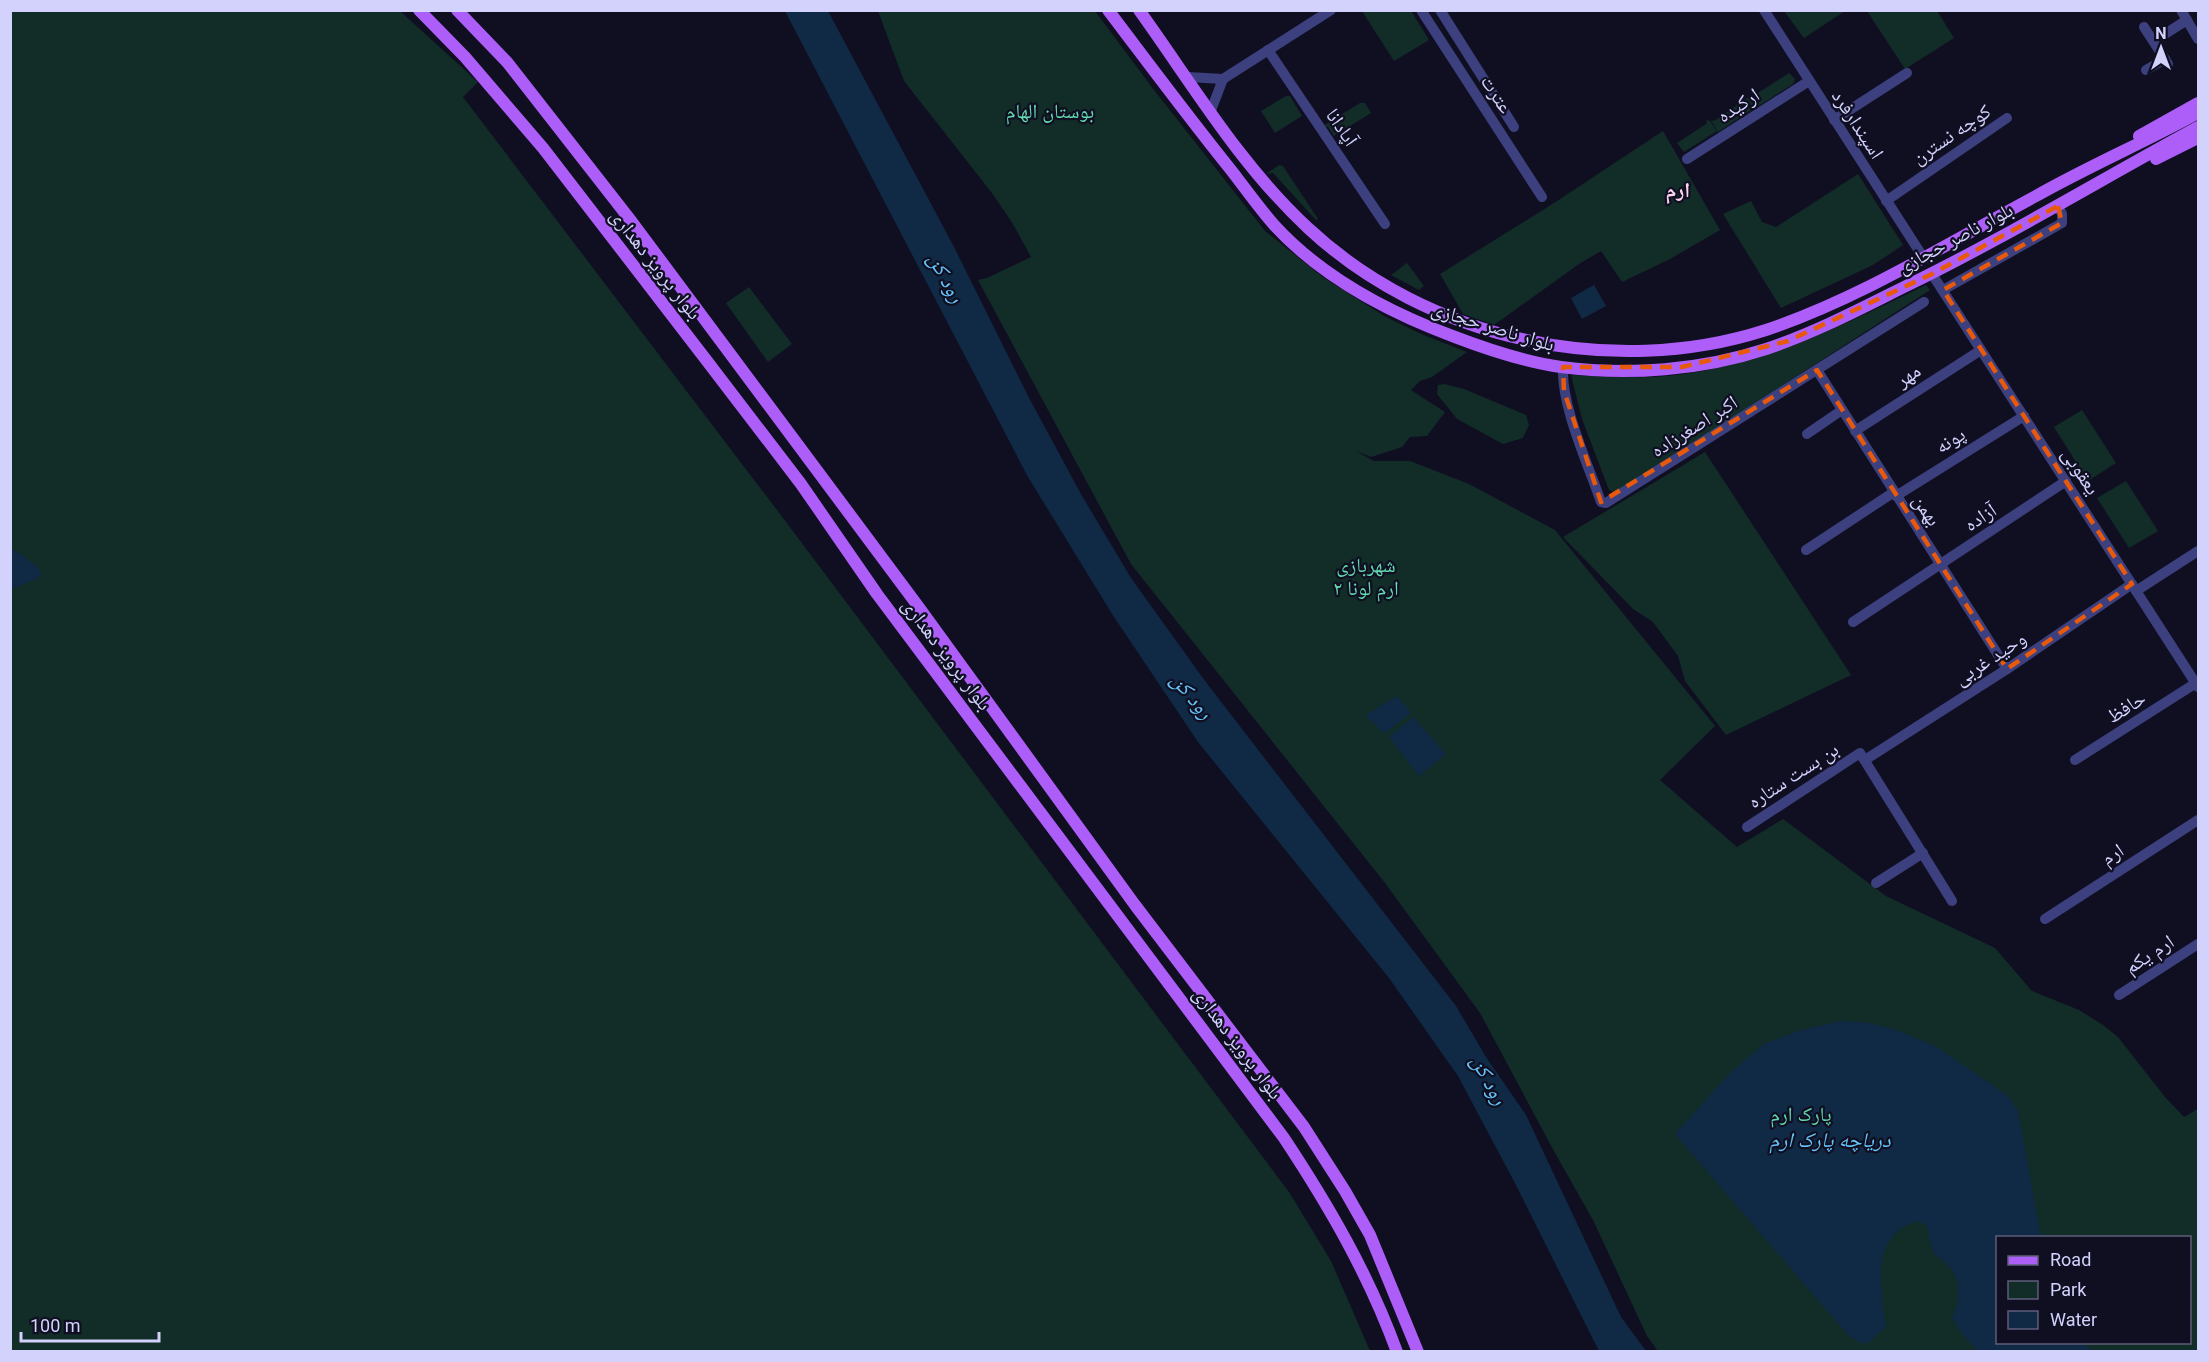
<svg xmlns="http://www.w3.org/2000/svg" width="2209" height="1362" viewBox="0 0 2209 1362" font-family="Roboto,'Noto Naskh Arabic',sans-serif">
	<rect width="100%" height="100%" fill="#100f22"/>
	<!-- green -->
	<g fill="#122c28" fill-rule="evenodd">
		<polygon points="10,11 400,11 478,82 463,97 777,510 1289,1192 1331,1261 1370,1351 11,1351"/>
		<path d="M878,11h217l59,79 111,141 59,47 62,39 35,17 46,18 -35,25 -12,4 -9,9 34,22 -18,24 -17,1 -8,10 -31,10 -15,-6 18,10h36l59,23 86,46 160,196 -55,54 77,67 46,-28 103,77 109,52 37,43 47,19 24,15 15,12 47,60 19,20 14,-8v242h-540l-11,-15 -54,-116 -38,-67 -75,-140 -95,-130 -254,-319 -153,-284 9,-2 44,-21 -18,-33 -21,-31 -88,-112zM1998,1238h192v104h-192z"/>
		<polygon points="1362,11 1411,11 1429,40 1394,61"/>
		<polygon points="1784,11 1845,11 1804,38"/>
		<polygon points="1867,11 1937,11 1954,38 1905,69"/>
		<polygon points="1789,73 1795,79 1793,84 1757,107 1749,96 1751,95 1753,96"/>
		<polygon points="1286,96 1290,96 1302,116 1275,133 1261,111"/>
		<polygon points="1749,97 1756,107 1718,132 1711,120 1714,121"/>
		<polygon points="1360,103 1365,103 1371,113 1334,136 1328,127 1323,126"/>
		<polygon points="1707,120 1710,121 1717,131 1684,152 1677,143 1706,124"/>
		<polygon points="1663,131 1720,230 1670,259 1622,282 1601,251 1579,264 1494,325 1463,314 1440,274 1554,203"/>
		<polygon points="1279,165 1283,166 1318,219 1316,220 1273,173 1266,174"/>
		<polygon points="1858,174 1903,245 1873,265 1781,308 1723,214 1751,201 1762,222 1776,227"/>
		<polygon points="1407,263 1424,286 1419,290 1391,275"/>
		<path d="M1926,285l4,5 -314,203 -7,-3 -27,-71 -11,-44c31,1 64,4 96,1 96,-10 174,-50 259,-91z"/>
		<polygon points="749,287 792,344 768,362 726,303"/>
		<polygon points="1444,384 1464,389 1526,415 1529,425 1523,438 1503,444 1457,419 1437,394 1438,385"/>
		<polygon points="2082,410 2116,463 2088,481 2054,427"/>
		<polygon points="1705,452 1851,675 1726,735 1685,681 1678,656 1653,622 1633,609 1563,537"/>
		<polygon points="2126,481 2158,531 2129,548 2097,498"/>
	</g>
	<!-- water -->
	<g fill="#102945">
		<polygon points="785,11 828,11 953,245 1028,396 1082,496 1131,578 1205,681 1456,1006 1486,1057 1526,1115 1621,1317 1646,1351 1599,1351 1516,1185 1458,1076 1389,978 1198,742 1114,617 1028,477"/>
		<polygon points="1594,285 1606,306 1582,319 1571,298"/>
		<polygon points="11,548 37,566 41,575 34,580 11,589"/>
		<polygon points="1397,696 1411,713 1384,734 1366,715"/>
		<polygon points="1413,717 1446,754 1419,776 1389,737"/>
		<path d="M1841,1021l28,2 30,8 38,16 71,49 10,15 23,126 -43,1v104l84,1 12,8h-116l-16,-17 -10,-16c9,-19 10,-39 -6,-55 -3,-3 -8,-5 -11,-8 -5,-7 -6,-21 -8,-29l-9,-5c-49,13 -37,68 -32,106l-18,16h-7l-12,-7 -174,-202 56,-62 33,-28 37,-14z"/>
	</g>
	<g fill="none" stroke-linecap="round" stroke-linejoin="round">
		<!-- minor -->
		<g stroke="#3c407f" stroke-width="10">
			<polyline points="1421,10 1542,197"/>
			<polyline points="1440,10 1514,127"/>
			<polyline points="1764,10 1923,257"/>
			<polyline points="2181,10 2198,39"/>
			<polyline points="2144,27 2168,64"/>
			<polyline points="2154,41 2187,20"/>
			<polyline points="1268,50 1385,224"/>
			<polyline points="2146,70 2165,59"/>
			<polyline points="1188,77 1223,79"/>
			<polyline points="1223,79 1331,10"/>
			<polyline points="1210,113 1223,79"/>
			<polyline points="1834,120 1907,73"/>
			<polyline points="1687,159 1809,81"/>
			<polyline points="1886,201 2007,118"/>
			<polyline points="1932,274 2198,687"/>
			<polyline points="1943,290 2062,223 2062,214 2058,206"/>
			<path d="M1563,367c-2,39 25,97 38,135l5,1 318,-201"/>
			<polyline points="1817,370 2007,669"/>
			<polyline points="1855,431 1981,350"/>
			<polyline points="1807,434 1842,410"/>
			<polyline points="1896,496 2024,416"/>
			<polyline points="1806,550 1894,492"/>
			<polyline points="2136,591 2198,551"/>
			<polyline points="1853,622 2066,481"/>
			<polyline points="1865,760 2007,669 2132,584"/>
			<polyline points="2075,760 2196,683"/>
			<polyline points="1747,827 1860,753 1952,901"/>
			<polyline points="1876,883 1923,853"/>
			<polyline points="2045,919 2198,820"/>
			<polyline points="2119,995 2198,944"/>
		</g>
		<!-- major -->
		<g stroke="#ae5ef8" stroke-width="12">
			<path d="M419,10l46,47 78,91 164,213 94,123 76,110 407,544c45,68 85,137 113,214"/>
			<polyline points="457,10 507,62 632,222 918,606 1135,905 1304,1127 1345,1191 1370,1235 1418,1352"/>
			<path d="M1108,10c41,54 81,108 123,160 14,18 28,38 44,56 48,52 115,87 180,111 34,13 70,25 106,30 68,9 141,3 205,-18 48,-16 92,-39 136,-61 101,-49 198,-108 296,-161"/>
			<path d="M1139,10c54,75 101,155 169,218 119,111 303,152 458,102 95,-32 182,-87 270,-134 53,-30 109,-54 162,-83"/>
			<polyline points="2139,136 2198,103"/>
			<polyline points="2156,159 2198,138"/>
		</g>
	</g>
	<!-- marked area -->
	<path fill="none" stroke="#e8590c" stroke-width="4.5" stroke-dasharray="12 8" stroke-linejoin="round" d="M2058,206l4,17 -119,67 189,294 -125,85 -190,-299 -216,132 -37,-111 -1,-24h119l106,-26 144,-67z"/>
	<g text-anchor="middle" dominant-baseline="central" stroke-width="4.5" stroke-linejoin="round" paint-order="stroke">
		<!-- street labels -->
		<g font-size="20" fill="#d2d2fd" stroke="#100f22">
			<text transform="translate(1497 94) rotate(57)">عترت</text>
			<text transform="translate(1738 105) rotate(-33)">ارکیده</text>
			<text transform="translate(1858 124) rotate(57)">اسپندارفرد</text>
			<text transform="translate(1342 127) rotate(56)">آپادانا</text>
			<text transform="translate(1951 134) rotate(-34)">کوچه نسترن</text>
			<text transform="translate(1955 238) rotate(-28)">بلوار ناصر حجازی</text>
			<text transform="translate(656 264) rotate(52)">بلوار پرویز دهداری</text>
			<text transform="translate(1493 326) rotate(17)">بلوار ناصر حجازی</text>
			<text transform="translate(1908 375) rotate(-33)">مهر</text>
			<text transform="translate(1694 426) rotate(-32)">اکبر اصغرزاده</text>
			<text transform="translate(1950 440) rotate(-32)">پونه</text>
			<text transform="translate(2081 471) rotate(57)">یعقوبی</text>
			<text transform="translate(1927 510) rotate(57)">بهمن</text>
			<text transform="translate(1980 517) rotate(-33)">آزاده</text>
			<text transform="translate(947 654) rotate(53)">بلوار پرویز دهداری</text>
			<text transform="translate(1990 658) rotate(-33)">وحید غربی</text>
			<text transform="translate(2126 707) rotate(-32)">حافظ</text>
			<text transform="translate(1793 775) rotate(-33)">بن بست ستاره</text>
			<text transform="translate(2112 854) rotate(-33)">ارم</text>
			<text transform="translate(2149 954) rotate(-33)">ارم یکم</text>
			<text transform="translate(1238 1043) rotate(53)">بلوار پرویز دهداری</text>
		</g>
		<!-- park labels -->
		<g font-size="20" fill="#61daaf" stroke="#100f22">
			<text x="1050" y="111">بوستان الهام</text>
			<text x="1366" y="565">شهربازی<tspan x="1366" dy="23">ارم لونا ۲</tspan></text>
			<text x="1801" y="1114">پارک ارم</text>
		</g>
		<!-- neighbourhood labels -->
		<g font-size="21" font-weight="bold" fill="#fdd3f2" stroke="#100f22">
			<text x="1678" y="190">ارم</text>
		</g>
		<!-- water labels -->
		<g font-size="21" font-style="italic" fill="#64c3f8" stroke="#100f22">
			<text transform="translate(946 278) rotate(62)">رود کن</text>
			<text transform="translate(1192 696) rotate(51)">رود کن</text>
			<text transform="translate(1489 1080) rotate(62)">رود کن</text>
			<text x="1830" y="1140">دریاچه پارک ارم</text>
		</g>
	</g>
	<!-- border -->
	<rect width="2209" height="1362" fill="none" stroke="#d2d2fd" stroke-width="24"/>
	<!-- legend -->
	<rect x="1996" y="1236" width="195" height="108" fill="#100f22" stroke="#5e5d7a" stroke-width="1.5"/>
	<rect x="2008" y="1256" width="30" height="9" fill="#ae5ef8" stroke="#5e5d7a" stroke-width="1.5"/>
	<text x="2050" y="1266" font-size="18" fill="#d2d2fd">Road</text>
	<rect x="2008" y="1281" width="30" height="18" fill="#122c28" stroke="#5e5d7a" stroke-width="1.5"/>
	<text x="2050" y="1296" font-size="18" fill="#d2d2fd">Park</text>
	<rect x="2008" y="1311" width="30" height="18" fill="#102945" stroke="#5e5d7a" stroke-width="1.5"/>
	<text x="2050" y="1326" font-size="18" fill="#d2d2fd">Water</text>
	<!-- north arrow -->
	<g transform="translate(2161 48)" stroke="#100f22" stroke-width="4.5" paint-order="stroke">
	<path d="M0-4.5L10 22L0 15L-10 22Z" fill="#d2d2fd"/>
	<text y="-9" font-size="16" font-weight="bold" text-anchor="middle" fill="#d2d2fd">N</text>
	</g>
	<!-- scale -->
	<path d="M21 1332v9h138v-9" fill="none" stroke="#d2d2fd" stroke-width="3"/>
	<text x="30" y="1332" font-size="18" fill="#d2d2fd" stroke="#100f22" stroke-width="4.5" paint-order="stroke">100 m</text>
</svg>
